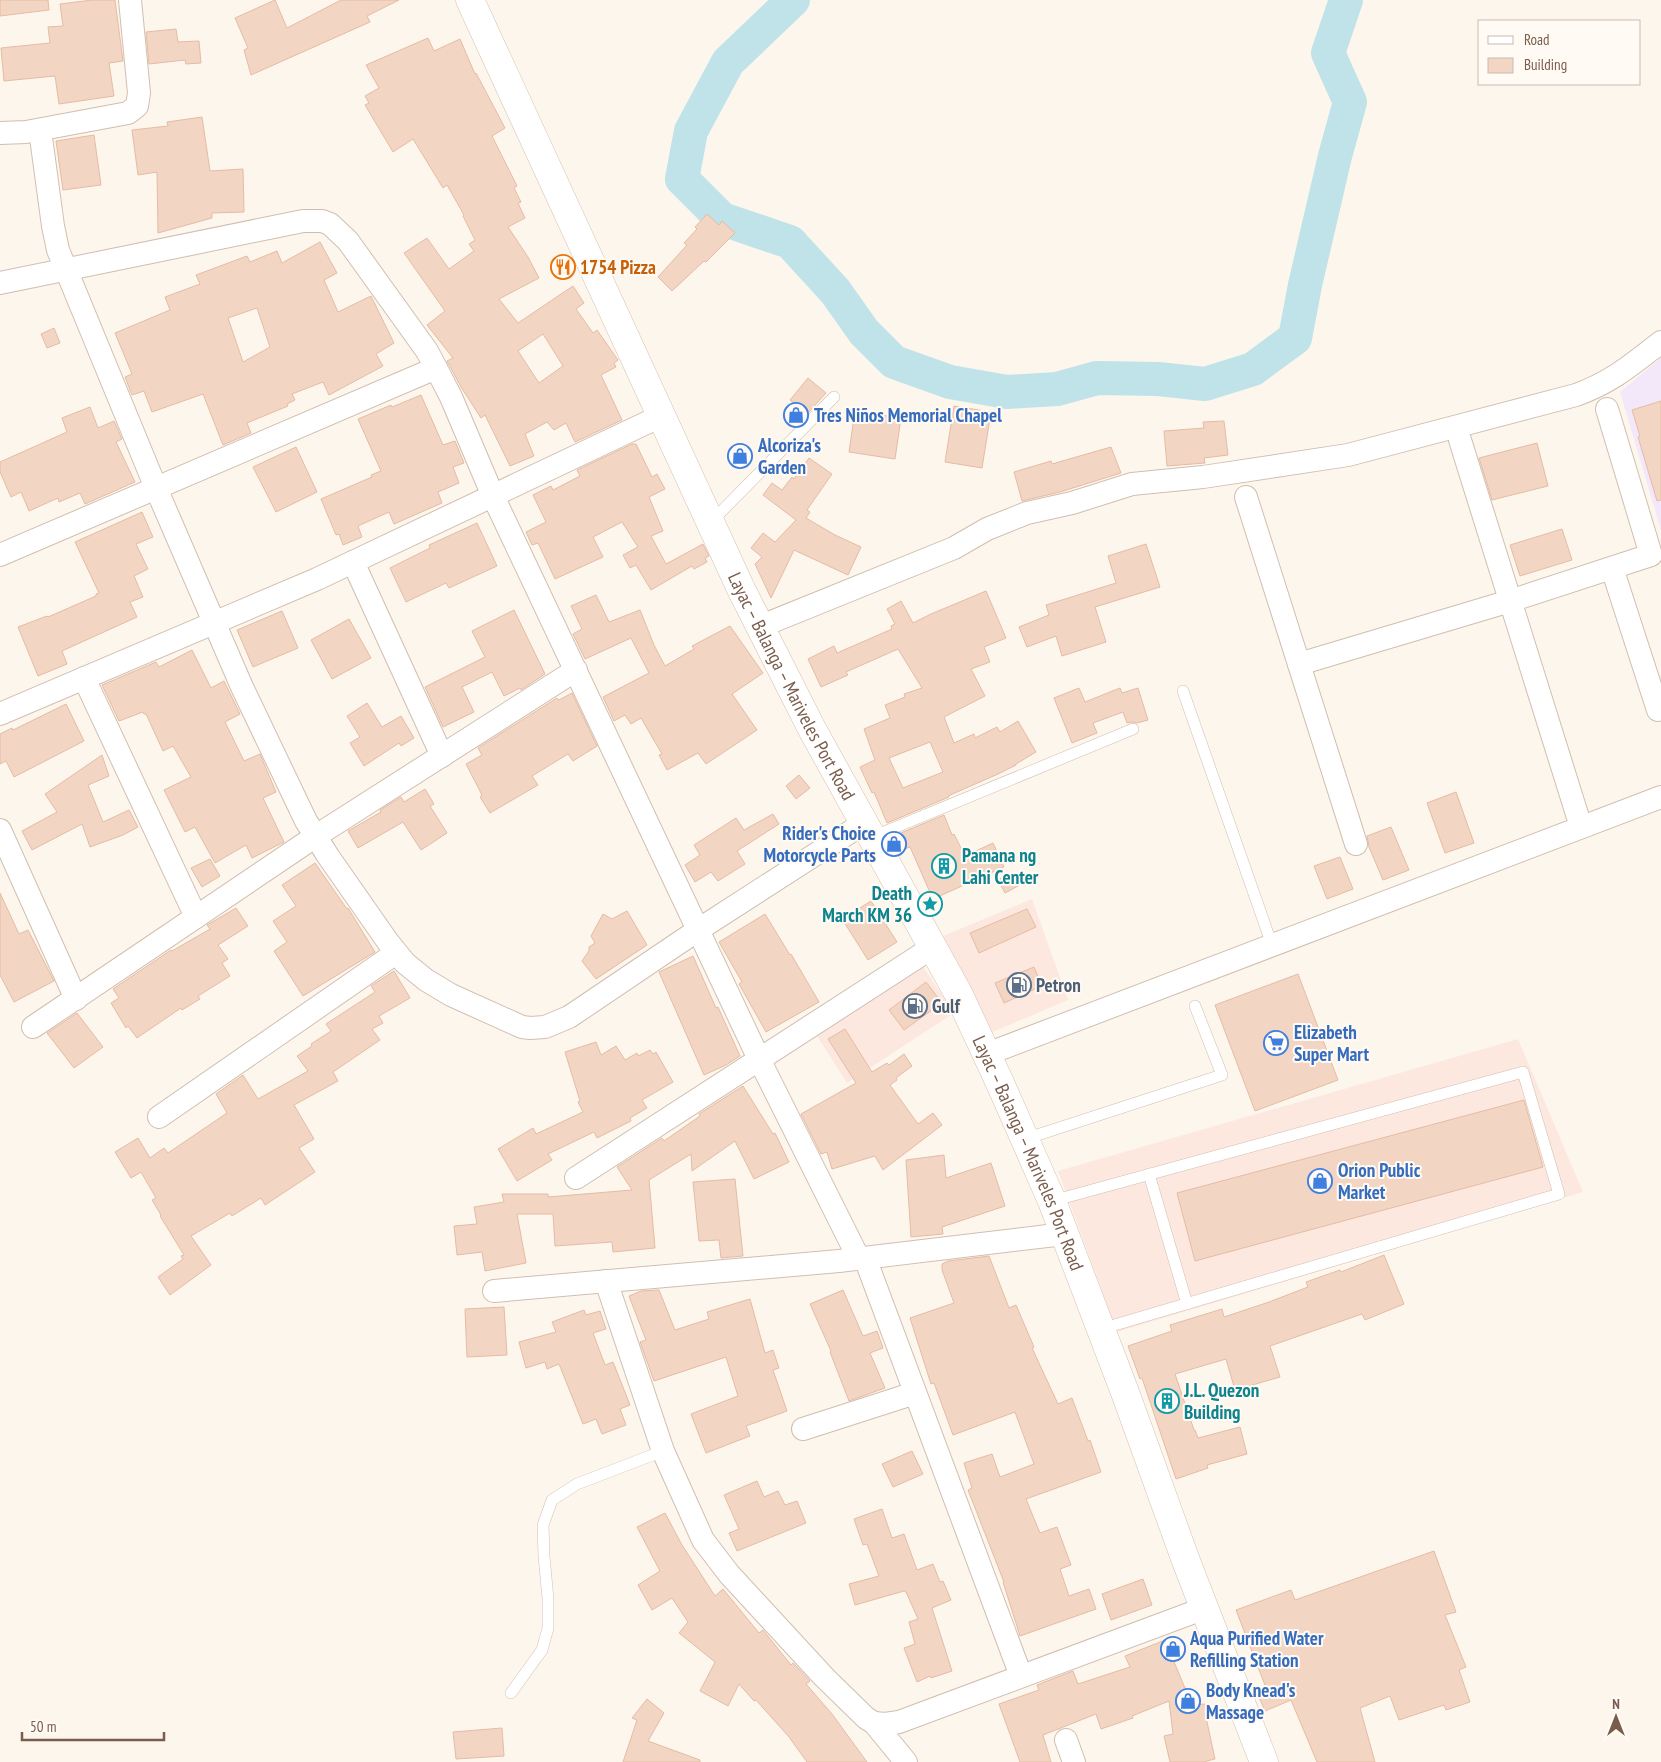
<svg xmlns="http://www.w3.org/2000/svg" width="1661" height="1762" viewBox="0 0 1661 1762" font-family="'PT Sans Narrow',sans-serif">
	<rect width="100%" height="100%" fill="#fdf6ec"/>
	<!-- commercial -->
	<g fill="#fde8e0">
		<polygon points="1032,899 1068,1000 988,1034 943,936"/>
		<polygon points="922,965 954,1013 847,1083 816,1034"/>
		<polygon points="1518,1039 1583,1192 1117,1332 1058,1171"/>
	</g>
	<!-- education -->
	<polygon fill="#f3e8fa" points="1661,358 1661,530 1620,392"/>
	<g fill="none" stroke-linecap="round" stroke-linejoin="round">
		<!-- river -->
		<polyline stroke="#bfe3e8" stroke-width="34" points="793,0 728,62 691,131 682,179 722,219 790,242 835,291 864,332 894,362 950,382 1007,392 1057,389 1097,378 1158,379 1205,384 1253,369 1295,338 1305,285 1335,156 1350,102 1328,53 1346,0"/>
	</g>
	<!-- building -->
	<g fill="#f3d5c3" stroke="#e6bba3" fill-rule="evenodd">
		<polygon points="0,0 48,0 49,10 0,16"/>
		<polygon points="92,0 115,0 123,61 109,63 114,96 59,104 55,76 4,81 1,48 50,43 48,27 63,26 60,4"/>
		<polygon points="275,0 287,28 341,0 399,0 367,16 370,22 251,75 244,50 248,48 235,18"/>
		<polygon points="176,29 178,42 199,41 201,63 186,64 185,60 149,64 146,32"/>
		<path d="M428,38l6,13 26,-12 15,35 1,-1 29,55 -13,8 25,50 -3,2 7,14 -3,1 7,15 -17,9 20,30 11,21 -40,21 19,24 55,-37 11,17 -8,6 17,24 4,-3 21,30 -4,3 2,4 -15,8 21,45 -47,22 -9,-19 -12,7 -7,-8 -22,12 9,22 -24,10 -25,-51 -4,3 -20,-31 -14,-26 6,-3 -26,-33 18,-14 -41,-58 23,-15 22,31 25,-18 -5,-7 6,-4 -12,-24 1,-1 -17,-30 -4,3 -30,-49 -20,13 -28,-47 4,-2 -4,-7 14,-8 -13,-23zM543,334l20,32 -24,17 -21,-32z"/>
		<polygon points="202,117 210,171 243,169 244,212 212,213 212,218 158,233 157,172 138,175 132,130 168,126 167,122"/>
		<polygon points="94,135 101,185 63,190 56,141"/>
		<polygon points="707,214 719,225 722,221 735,233 706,262 704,261 672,291 658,277 687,245 684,243 697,229 695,227"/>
		<path d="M320,242l17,31 -13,7 14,32 33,-16 23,47 -18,11 7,12 -54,29 -6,-13 -31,12 3,6 -8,4 1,2 -41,17 4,10 -28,12 -20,-51 -51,18 -8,-21 -12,4 -7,-18 7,-3 -17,-41 55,-23 -5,-13 35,-13 -4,-9 51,-19 3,6 27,-11 5,12zM257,308l13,39 -27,15 -15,-44z"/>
		<polygon points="54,328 60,343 47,348 41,334"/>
		<polygon points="808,378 826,393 807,414 790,400"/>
		<polygon points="421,395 443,445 455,441 464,463 453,467 459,483 438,492 442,503 394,524 389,512 358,526 362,537 343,545 339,534 336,535 321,499 372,477 371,475 381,471 358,419 391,405 392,407"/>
		<polygon points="1661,401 1661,500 1657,501 1638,437 1640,436 1632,410"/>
		<polygon points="954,406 991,412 982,468 945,462"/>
		<polygon points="90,407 98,428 114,421 122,439 116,442 135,482 85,504 80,493 59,502 58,498 29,511 21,492 11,497 0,472 0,462 67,432 62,418"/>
		<polygon points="855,411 901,418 895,459 849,452"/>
		<polygon points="1224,421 1228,455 1204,458 1205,463 1167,466 1164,431 1204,428 1203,422"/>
		<polygon points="1537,443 1548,486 1492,500 1479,458"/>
		<polygon points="632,444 636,444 652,477 657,474 665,489 649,497 663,531 651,536 666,564 703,544 709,556 705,558 707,562 694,569 692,566 651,590 636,565 630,568 623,555 638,547 622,522 593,537 603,557 555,579 538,543 532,545 526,532 546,522 533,495 551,486 553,490 580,476 577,470"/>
		<polygon points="296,447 317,492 276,512 253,467"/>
		<polygon points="1111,447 1121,473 1060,492 1022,501 1014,472 1051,461 1052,464"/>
		<polygon points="809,458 832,474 807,510 810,512 806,518 835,535 861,547 848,575 794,550 771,598 755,564 762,557 751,548 763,533 775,542 796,520 763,495 772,483 782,490 792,477 794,479"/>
		<polygon points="142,512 153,537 136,544 148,569 134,576 143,597 130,602 137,617 62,651 67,664 38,676 18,627 47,616 48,617 96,596 96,594 99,593 75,542"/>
		<polygon points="477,523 497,566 449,588 446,583 406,602 390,568 430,548 429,545"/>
		<polygon points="1562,529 1572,560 1520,576 1510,545"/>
		<polygon points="1146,544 1160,587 1095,607 1106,642 1062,656 1056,636 1027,647 1019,627 1049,615 1046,605 1116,583 1108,556"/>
		<path d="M986,591l20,47 -22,9 6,15 -19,7 14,27 -41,21 10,26 20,-9 1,4 22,-11 3,5 18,-11 18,31 -20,12v1l-18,9 -50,22 1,1 -62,26 -13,-31 -2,1 -12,-26 15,-7 -11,-31 26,-11 -5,-13 20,-8 -1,-3 18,-6 -24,-39 -52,23 2,3 -27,12 -13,-28 26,-13 3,7 55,-24 -1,-3 4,-2 -8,-15 14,-8 12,22 18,-9zM930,742l13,30 -40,16 -14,-30z"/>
		<polygon points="596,595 609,622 640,610 654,645 665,666 694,649 692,646 730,626 763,673 732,694 757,730 706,764 698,753 667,770 659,755 662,754 641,718 631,724 625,715 614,721 603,697 649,673 631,638 585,659 573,634 582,629 571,606"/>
		<polygon points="514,610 545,674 521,690 520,688 504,696 492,672 462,687 474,712 443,727 425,687 485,657 472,631"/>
		<polygon points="282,611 298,648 253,667 237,630"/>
		<polygon points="349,619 371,658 332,679 311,640"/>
		<polygon points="192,650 211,688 224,681 240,714 225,722 244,761 260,754 276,792 263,798 284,842 252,858 246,845 215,863 195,827 185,832 164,790 191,777 173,746 163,751 146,714 144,714 143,712 119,721 102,685 156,662 159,667"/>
		<polygon points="1079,688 1085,702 1120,688 1122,693 1138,688 1148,720 1137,723 1133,722 1127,723 1123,712 1093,723 1097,733 1072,743 1054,698"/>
		<polygon points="572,693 597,746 573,761 568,754 532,776 538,785 490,813 480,797 482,795 466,764 482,755 478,748 557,698 559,700"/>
		<polygon points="367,703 382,727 401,716 414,738 401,746 399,743 364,766 350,743 360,737 347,716"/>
		<polygon points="66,704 84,741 14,777 6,761 0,764 0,734 12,728 13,730"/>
		<polygon points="102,755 109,776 88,785 103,822 129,810 138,827 123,835 90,847 82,824 32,850 22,831 57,812 45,794"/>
		<polygon points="799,775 810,788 796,799 786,786"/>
		<polygon points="425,789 434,804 430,806 447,833 421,850 403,822 358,848 348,831 381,812 380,810 401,797 404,802"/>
		<polygon points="1456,792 1474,843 1445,853 1427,803"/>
		<polygon points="773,814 779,824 737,851 745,864 718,881 711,872 695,882 685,865 700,855 694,845 736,818 744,830"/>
		<polygon points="944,815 952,835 954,834 965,856 993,843 1004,867 933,899 910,847 902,850 896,835"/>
		<polygon points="1391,827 1409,870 1383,880 1369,847 1367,836"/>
		<polygon points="1340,857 1353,889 1327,899 1314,866"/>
		<polygon points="210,859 220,876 202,887 191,868"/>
		<polygon points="315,863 347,909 348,908 375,952 303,996 274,951 287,942 273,921 296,906 282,885"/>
		<polygon points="1013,872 1020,885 1005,893 998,880"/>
		<polygon points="0,893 19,934 28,930 54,981 14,1002 0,975"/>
		<polygon points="871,901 897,942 868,960 842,919"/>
		<polygon points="236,908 248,926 218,945 228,959 222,963 230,976 198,996 200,999 182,1010 181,1008 137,1038 128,1026 126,1028 111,1003 119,998 113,989 171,950 172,951 210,929 207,925"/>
		<polygon points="1027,909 1036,927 979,953 970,933"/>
		<polygon points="627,911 647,945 596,979 582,961 589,951 589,947 595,943 591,936 603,914 612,919"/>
		<polygon points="765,914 790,955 791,954 819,1002 766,1032 739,984 742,982 719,942"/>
		<polygon points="693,956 716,1008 718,1007 740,1056 726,1065 704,1075 659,972"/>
		<polygon points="1034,967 1042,986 1004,1003 995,983"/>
		<polygon points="394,971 410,998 379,1016 383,1023 372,1029 380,1040 333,1072 338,1081 294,1105 314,1139 299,1148 315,1172 265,1205 261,1198 232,1216 230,1213 191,1236 211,1265 170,1295 158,1277 183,1259 181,1256 184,1255 160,1216 161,1215 152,1200 156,1198 141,1172 131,1178 115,1152 138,1138 150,1158 164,1148 168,1153 227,1113 216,1094 243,1075 258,1099 308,1071 297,1056 312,1046 311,1044 331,1031 326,1024 375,992 371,986"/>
		<polygon points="1298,974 1338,1080 1255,1111 1215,1005"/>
		<polygon points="926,982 942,1003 904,1030 889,1010"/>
		<polygon points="77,1013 103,1047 74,1068 47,1033"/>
		<polygon points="845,1029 872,1072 887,1063 889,1065 904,1054 912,1066 896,1078 897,1080 890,1085 918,1124 933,1113 942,1125 883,1170 875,1156 832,1169 827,1152 821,1154 801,1114 856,1083 828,1039"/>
		<polygon points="596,1042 601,1055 616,1046 625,1060 637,1053 638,1056 650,1050 653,1054 656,1052 673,1082 642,1100 647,1108 630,1118 631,1121 597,1138 594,1132 548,1154 552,1160 517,1181 498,1149 533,1128 536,1134 583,1112 578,1102 580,1101 565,1052"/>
		<polygon points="743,1086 773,1134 775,1133 789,1162 754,1179 735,1141 692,1171 691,1154 649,1180 655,1248 613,1252 612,1242 555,1246 553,1214 517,1214 526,1263 485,1271 482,1252 457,1255 454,1226 477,1224 474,1207 504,1202 502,1194 548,1194 548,1197 632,1190 617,1167 662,1138 664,1141 700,1116 699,1114"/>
		<polygon points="1524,1100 1543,1167 1195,1261 1177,1193"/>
		<polygon points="944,1155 946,1178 991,1163 1005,1206 942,1227 943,1234 911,1237 906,1160"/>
		<polygon points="735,1179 743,1256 721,1258 719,1240 699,1241 693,1182"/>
		<polygon points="1384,1255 1404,1304 1365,1320 1362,1314 1270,1346 1280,1377 1235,1390 1226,1359 1175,1374 1194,1430 1195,1430 1198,1438 1240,1427 1247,1454 1207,1465 1208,1468 1176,1479 1142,1378 1140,1379 1128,1346 1172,1331 1170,1325 1222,1309 1224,1317 1269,1302 1308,1287 1306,1282 1340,1270 1341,1272"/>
		<polygon points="989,1256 1009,1308 1016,1305 1034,1347 1032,1348 1058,1404 1072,1398 1088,1441 1090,1440 1101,1472 1026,1499 1040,1533 1057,1527 1071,1565 1060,1569 1069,1596 1089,1589 1096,1609 1020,1636 1003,1582 1004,1582 968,1490 972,1488 964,1463 992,1454 1000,1477 1034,1464 1015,1412 953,1435 934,1383 931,1384 910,1318 954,1303 942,1270 942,1264 948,1261"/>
		<polygon points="659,1290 675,1330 709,1319 707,1312 750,1299 765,1353 773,1350 779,1368 773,1370 787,1411 746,1426 750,1436 706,1453 691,1414 738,1396 726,1357 654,1381 640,1342 646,1340 629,1296 641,1291"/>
		<polygon points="843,1290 863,1336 877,1331 883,1348 870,1353 885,1388 849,1401 830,1352 831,1351 810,1304"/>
		<polygon points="504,1307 507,1355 467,1357 465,1309"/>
		<polygon points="584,1310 586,1315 600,1311 606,1329 593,1333 605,1365 613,1362 630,1405 620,1409 626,1425 602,1434 596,1419 583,1424 559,1364 547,1369 545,1362 526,1368 519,1342 556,1332 552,1322"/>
		<polygon points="912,1451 923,1474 893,1487 882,1464"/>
		<polygon points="757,1481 764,1497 778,1491 785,1505 797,1501 806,1523 737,1551 729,1533 739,1529 724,1495"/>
		<polygon points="882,1509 892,1538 904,1534 917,1570 933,1564 940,1582 943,1581 951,1600 932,1608 952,1671 931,1678 930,1676 917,1682 904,1648 915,1644 909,1622 918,1619 906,1592 904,1591 855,1605 849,1584 879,1576 867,1544 863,1545 854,1519"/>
		<polygon points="665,1513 682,1545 715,1596 723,1589 759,1633 763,1630 791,1665 793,1663 810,1681 806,1684 832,1714 867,1762 807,1762 789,1737 756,1700 754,1701 739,1684 728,1706 700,1691 715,1662 679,1633 688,1622 672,1598 652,1610 638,1585 660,1571 637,1527"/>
		<polygon points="1434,1551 1456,1612 1445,1615 1466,1667 1459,1670 1470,1702 1446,1710 1444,1705 1399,1720 1390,1696 1360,1708 1375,1762 1317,1762 1291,1700 1265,1711 1259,1697 1268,1693 1236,1610 1291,1590 1295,1600"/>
		<polygon points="1143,1579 1152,1605 1111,1620 1102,1594"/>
		<polygon points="1165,1640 1192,1705 1205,1704 1207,1722 1215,1759 1203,1762 1170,1762 1164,1736 1173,1734 1169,1701 1132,1716 1133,1718 1101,1729 1096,1714 1043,1735 1051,1762 1020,1762 999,1704 1039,1690 1037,1685 1073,1671 1078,1684 1130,1667 1125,1656"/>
		<polygon points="647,1699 664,1713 648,1741 700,1760 700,1762 623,1762 637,1720 632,1718"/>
		<polygon points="502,1728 504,1756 456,1759 453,1732"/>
	</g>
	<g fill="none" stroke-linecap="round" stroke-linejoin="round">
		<defs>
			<g id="lane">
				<polyline points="711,522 834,397"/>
				<polyline points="1183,691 1272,945"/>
				<polyline points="872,837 1133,729"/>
				<polyline points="1025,1139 1222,1075 1195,1006"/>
				<polyline points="1149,1174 1187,1304"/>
				<polyline points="1052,1201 1523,1072 1559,1194 1101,1329"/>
				<polyline points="511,1693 542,1650 548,1628 548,1599 544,1556 543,1525 552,1500 577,1484 663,1451"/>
			</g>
			<g id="street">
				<polyline points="40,130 53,226 58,250 156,488 242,687 306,821 328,856 388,942 405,963 426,980 451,995 522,1027 530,1028 545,1027 569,1017 698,930 864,823"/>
				<polyline points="0,133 26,132 128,113 137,106 139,93 130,0"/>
				<polyline points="0,283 303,221 322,221 330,224 348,241 427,351 436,368 451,397 493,496 759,1059 859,1259"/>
				<polyline points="1460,440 1581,827"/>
				<polyline points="1246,497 1356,844"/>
				<polyline points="0,555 436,368"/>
				<polyline points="353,562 442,756"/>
				<polyline points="1612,568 1658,710"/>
				<path d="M759,627l195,-79 33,-19 40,-16 45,-10 60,-19 71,-7 145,-22 228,-60c36,-13 55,-30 85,-53"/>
				<polyline points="1299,664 1510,601 1651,555 1607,409"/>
				<polyline points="84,678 196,917"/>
				<polyline points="0,714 317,579 661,416"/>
				<polyline points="0,830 76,999"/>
				<polyline points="33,1027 316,836 576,670"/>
				<polyline points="987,1054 1661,797"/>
				<polyline points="159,1117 396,953"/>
				<polyline points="576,1178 933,947"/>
				<polyline points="865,1258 1021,1676"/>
				<polyline points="606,1281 663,1451 703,1540 729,1574 824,1677 866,1718 874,1723 906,1762"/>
				<polyline points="494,1291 839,1261 1064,1234"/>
				<polyline points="803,1429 915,1393"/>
				<polyline points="874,1723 885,1724 899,1722 1205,1608"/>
				<polyline points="1066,1740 1074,1762"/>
			</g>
			<g id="secondary">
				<path id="s1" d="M470,0l271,589 71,140 146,264 42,90 52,118 74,194 60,166 78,201"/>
			</g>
		</defs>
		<!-- lane casing -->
		<use href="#lane" stroke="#d1beb0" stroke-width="12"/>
		<!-- street casing -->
		<use href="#street" stroke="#d1beb0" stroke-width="24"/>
		<!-- secondary casing -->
		<use href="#secondary" stroke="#d6c0b0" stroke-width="29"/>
		<!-- lane -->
		<use href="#lane" stroke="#fff" stroke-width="11"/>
		<!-- street -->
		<use href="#street" stroke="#fff" stroke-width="22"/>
		<!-- secondary -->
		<use href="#secondary" stroke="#fff" stroke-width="28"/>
	</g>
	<!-- icons -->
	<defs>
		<symbol id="restaurant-ring" viewBox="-11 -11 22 22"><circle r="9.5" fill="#fffaf3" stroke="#e8710a" stroke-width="1.5"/><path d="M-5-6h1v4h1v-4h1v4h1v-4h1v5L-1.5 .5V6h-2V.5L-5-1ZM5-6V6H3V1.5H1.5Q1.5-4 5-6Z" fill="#e8710a"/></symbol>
		<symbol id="shop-ring" viewBox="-11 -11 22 22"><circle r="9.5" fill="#fffaf3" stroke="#3f7fe0" stroke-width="1.5"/><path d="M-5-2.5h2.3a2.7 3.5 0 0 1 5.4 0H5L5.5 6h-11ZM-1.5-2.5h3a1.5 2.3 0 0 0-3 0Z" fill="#3f7fe0"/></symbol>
		<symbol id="building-ring" viewBox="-11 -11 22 22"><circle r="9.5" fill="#fffaf3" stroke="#0f9aa8" stroke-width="1.5"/><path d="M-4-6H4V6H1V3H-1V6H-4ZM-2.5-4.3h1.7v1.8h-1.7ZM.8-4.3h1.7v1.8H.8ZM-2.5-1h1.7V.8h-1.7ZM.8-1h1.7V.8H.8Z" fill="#0f9aa8"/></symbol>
		<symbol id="sight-ring" viewBox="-11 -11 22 22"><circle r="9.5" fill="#fffaf3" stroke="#0f9aa8" stroke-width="1.5"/><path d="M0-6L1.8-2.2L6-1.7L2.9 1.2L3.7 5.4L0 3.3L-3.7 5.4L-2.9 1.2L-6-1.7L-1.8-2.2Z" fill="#0f9aa8"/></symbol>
		<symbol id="fuel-ring" viewBox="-11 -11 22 22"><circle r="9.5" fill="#fffaf3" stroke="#5c6f8a" stroke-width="1.5"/><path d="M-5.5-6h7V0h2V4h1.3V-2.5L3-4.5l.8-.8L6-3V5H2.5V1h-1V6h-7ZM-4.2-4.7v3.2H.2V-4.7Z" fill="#5c6f8a"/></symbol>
		<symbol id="supermarket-ring" viewBox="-11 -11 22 22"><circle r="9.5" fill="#fffaf3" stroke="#3f7fe0" stroke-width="1.5"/><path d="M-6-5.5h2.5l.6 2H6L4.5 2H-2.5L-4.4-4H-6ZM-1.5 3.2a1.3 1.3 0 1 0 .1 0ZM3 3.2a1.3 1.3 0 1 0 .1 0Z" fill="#3f7fe0"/></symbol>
	</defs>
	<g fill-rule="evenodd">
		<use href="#restaurant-ring" x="549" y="253" width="28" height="28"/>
		<use href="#shop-ring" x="782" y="401" width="28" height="28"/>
		<use href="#shop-ring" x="726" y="442" width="28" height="28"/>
		<use href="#shop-ring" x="880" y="830" width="28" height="28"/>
		<use href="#building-ring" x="930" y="852" width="28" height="28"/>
		<use href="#sight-ring" x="916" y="890" width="28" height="28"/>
		<use href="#fuel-ring" x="1005" y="971" width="28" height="28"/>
		<use href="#fuel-ring" x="901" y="992" width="28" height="28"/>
		<use href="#supermarket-ring" x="1262" y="1029" width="28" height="28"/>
		<use href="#shop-ring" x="1306" y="1167" width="28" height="28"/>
		<use href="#building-ring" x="1153" y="1387" width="28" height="28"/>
		<use href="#shop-ring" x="1159" y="1635" width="28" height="28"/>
		<use href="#shop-ring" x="1174" y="1687" width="28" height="28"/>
	</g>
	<g text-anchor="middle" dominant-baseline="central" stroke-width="4" stroke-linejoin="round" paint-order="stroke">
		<!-- food labels -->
		<g font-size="19" font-weight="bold" fill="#c56008" stroke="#fffaf3" text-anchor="start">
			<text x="580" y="267">1754 Pizza</text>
		</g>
		<!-- shop labels -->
		<g font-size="19" font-weight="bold" fill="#366cbe" stroke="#fffaf3" text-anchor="start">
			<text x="814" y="415">Tres Niños Memorial Chapel</text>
			<text x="758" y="445">Alcoriza's<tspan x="758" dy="22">Garden</tspan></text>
			<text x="876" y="833" text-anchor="end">Rider's Choice<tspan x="876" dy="22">Motorcycle Parts</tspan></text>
			<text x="1294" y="1032">Elizabeth<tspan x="1294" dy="22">Super Mart</tspan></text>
			<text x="1338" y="1170">Orion Public<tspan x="1338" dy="22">Market</tspan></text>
			<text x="1190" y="1638">Aqua Purified Water<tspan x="1190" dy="22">Refilling Station</tspan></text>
			<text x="1206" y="1690">Body Knead's<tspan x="1206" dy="22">Massage</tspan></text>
		</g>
		<!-- street labels -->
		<g font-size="19" fill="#7a5c4d" stroke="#fffaf3">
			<text stroke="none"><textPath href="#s1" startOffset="758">Layac – Balanga – Mariveles Port Road</textPath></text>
			<text stroke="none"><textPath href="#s1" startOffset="1282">Layac – Balanga – Mariveles Port Road</textPath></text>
		</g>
		<!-- culture labels -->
		<g font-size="19" font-weight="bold" fill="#0d838f" stroke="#fffaf3" text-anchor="start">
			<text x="962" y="855">Pamana ng<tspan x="962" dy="22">Lahi Center</tspan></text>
			<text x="912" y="893" text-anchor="end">Death<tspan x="912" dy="22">March KM 36</tspan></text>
			<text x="1184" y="1390">J.L. Quezon<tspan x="1184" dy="22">Building</tspan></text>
		</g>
		<!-- service labels -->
		<g font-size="19" font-weight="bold" fill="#4e5e75" stroke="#fffaf3" text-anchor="start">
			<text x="1036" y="985">Petron</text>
			<text x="932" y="1006">Gulf</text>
		</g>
	</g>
	<!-- legend -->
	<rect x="1478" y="20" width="162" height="65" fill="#fffaf3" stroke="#cabbb1"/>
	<rect x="1488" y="36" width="25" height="8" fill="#ffffff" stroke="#cabbb1"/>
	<text x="1524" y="45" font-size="15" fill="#7a5c4d">Road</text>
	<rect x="1488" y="58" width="25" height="15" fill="#f3d5c3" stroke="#cabbb1"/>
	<text x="1524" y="70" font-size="15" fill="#7a5c4d">Building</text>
	<!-- north arrow -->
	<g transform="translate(1616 1717)" stroke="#fffaf3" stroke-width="4" paint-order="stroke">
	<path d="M0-4L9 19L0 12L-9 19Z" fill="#7a5c4d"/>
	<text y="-8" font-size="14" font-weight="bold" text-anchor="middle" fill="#7a5c4d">N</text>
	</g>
	<!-- scale -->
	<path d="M22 1732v8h142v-8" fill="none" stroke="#7a5c4d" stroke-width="2.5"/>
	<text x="30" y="1732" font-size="15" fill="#7a5c4d" stroke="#fffaf3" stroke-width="4" paint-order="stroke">50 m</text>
</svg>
